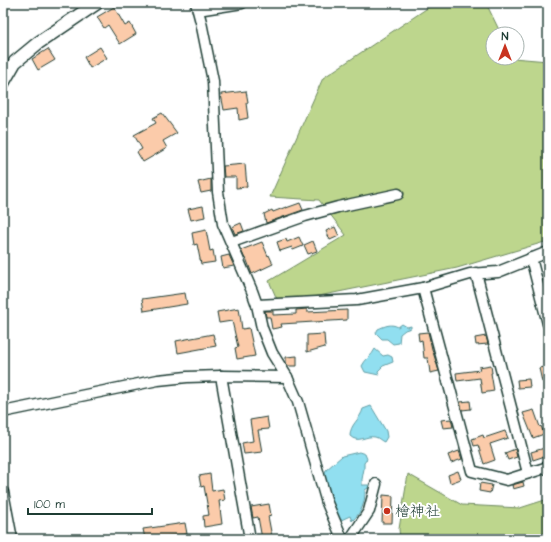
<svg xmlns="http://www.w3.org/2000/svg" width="551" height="542" viewBox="0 0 551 542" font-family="'Architects Daughter','Klee One',sans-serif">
	<rect width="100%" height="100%" fill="#fff"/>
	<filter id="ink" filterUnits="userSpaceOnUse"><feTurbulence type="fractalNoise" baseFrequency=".025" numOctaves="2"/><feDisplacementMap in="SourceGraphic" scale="8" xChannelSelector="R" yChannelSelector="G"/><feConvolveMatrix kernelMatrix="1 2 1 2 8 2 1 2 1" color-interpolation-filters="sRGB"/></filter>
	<g filter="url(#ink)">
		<!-- green -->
		<g fill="#bdd68d" stroke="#6e8a60">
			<polygon points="435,3 486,3 501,34 493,34 493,58 513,58 548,61 548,241 457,268 279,304 269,281 346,235 319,200 270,197 323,78"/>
			<polygon points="408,474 462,505 520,508 548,499 548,539 400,539 399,529"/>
		</g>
		<!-- water -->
		<g fill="#91dff0" stroke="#639ea5">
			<path d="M402,324l5,3 4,-1v2l-6,2 -5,4 -1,9 -6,1 -6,-5h-5l-6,-6 2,-4c7,-3 13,-6 20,-2z"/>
			<path d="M375,349l8,7 5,-1 4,2 1,5 -10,4 -5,5 1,4 -14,-3 -3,-6c3,-7 10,-10 13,-17z"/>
			<path d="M371,406l15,25 1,6 -3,5c-3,-1 -5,-4 -9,-5 -9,-2 -17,7 -25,-1 0,-12 10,-16 13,-27z"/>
			<path d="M359,452l6,2 2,5 -3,4c1,8 -3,14 -2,22h7l-1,3 -3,2c0,13 -3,22 -13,31l-2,-5 -11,5 -16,-42 3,-9 16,-14z"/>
		</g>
		<!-- building -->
		<g fill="#fbcbaa" stroke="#1f3d34">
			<polygon points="114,7 125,26 130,23 136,34 120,44 108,25 104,28 97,17"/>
			<polygon points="100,47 107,58 90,68 84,57"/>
			<polygon points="48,49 55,60 38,70 32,59"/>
			<polygon points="246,91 248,102 246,103 248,118 239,120 238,108 224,110 221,94"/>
			<polygon points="162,113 177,133 163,141 167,148 143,162 137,152 142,149 134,135 156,123 153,118"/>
			<polygon points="245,164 247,187 236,188 236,177 224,177 223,166"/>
			<polygon points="211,179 211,191 201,193 198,182"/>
			<polygon points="300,203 303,210 266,223 264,214 272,210 273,212 286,207 286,208"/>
			<polygon points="203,206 205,217 191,220 188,209"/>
			<polygon points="241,223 244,231 235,234 232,227"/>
			<polygon points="335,227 339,236 330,240 326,231"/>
			<polygon points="206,230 210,251 213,250 215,262 201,264 197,244 194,245 192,233"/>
			<polygon points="299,237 303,246 293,250 292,247 280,251 277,242 286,239 287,242"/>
			<polygon points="313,241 317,251 308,254 304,245"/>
			<polygon points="262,242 268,256 269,255 273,264 252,274 246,258 245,259 241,250"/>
			<polygon points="229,255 234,266 223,268 221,257"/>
			<polygon points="185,293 187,304 144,311 142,299"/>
			<polygon points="239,308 242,329 249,328 255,356 237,359 235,348 238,347 232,321 219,323 217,312"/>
			<polygon points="307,309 307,312 347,310 347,320 281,324 282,327 272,329 270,317 266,317 265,311 273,311 273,315 296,314 296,310"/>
			<polygon points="428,332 432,349 439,371 430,373 428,358 424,358 422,340 419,341 418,333"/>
			<polygon points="213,334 216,346 178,353 176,341"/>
			<polygon points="324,334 325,347 307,352 307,335"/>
			<polygon points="486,336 488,344 476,345 475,338"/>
			<polygon points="297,356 297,366 288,366 286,363 286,357"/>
			<polygon points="491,365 492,373 491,373 494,391 482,393 480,378 457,381 456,373 480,370 479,367"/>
			<polygon points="548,366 548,380 542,382 539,368"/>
			<polygon points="529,379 530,387 518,388 517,380"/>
			<polygon points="470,401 471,409 462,410 460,402"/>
			<polygon points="534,410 540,427 541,426 544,434 533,438 523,413"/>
			<polygon points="267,417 269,429 258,430 262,452 244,454 242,443 253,441 250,420"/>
			<polygon points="451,419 453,427 443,428 441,420"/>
			<polygon points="505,431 508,438 490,444 495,460 484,464 478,445 474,446 472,439 483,435 484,438"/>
			<polygon points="548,447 548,455 533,460 531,452"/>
			<polygon points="515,449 517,457 508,460 505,453"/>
			<polygon points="459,451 462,459 451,463 448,455"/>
			<polygon points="458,471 461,479 450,483 448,475"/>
			<polygon points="210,474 212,491 223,489 225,500 219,501 222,524 204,527 203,516 209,515 204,486 201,487 199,476"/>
			<polygon points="523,482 524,486 513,489 512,485"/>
			<polygon points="480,483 492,485 490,493 479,491"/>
			<polygon points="383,495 393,496 392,523 382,523"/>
			<polygon points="269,504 271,515 268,516 272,537 262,539 258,517 253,518 251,507"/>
			<polygon points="185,523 187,534 145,539 143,529"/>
		</g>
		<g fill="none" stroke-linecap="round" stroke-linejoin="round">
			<defs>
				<g id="minor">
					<polyline points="196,3 201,22 213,81 218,192 223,224 252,291 257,305 262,328 272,353 287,377 298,402 327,503 339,531 342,539"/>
					<polyline points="204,9 242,3"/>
					<polyline points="232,242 305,216 338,207 398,194"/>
					<polyline points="531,258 548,324"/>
					<polyline points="476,273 528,473"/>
					<polyline points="423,288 472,471 507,480 548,467"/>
					<polyline points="257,305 357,300 423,288 470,274 498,272 548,252"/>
					<polyline points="221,376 250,539"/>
					<polyline points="3,412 158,380 187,377 221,376 287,377"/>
					<polyline points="3,492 12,539"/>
					<polyline points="349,539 351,538 369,511 376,484"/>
				</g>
				<polyline id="tertiary" points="3,83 15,62 38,43 97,3"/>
			</defs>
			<!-- minor casing -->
			<use href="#minor" stroke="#1f3d34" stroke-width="13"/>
			<!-- tertiary casing -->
			<use href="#tertiary" stroke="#1f3d34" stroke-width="15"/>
			<!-- minor -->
			<use href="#minor" stroke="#fff" stroke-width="10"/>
			<!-- tertiary -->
			<use href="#tertiary" stroke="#fff" stroke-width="12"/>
		</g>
	</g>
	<!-- markers -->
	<circle fill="#c8321e" stroke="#fff" stroke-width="1.5" cx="387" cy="511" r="4"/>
	<g text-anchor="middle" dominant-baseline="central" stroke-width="4" stroke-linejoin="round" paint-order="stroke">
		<!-- poi labels -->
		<g font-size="15" fill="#1f3d34" stroke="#fff" text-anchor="start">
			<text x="395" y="511">檜神社</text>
		</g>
	</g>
	<!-- margin -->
	<rect width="551" height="542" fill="none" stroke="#fff" stroke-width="16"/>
	<rect x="8" y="8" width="535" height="526" fill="none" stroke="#1f3d34" stroke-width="1.5" filter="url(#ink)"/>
	<!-- north arrow -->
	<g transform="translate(505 46)"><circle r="19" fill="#ffffff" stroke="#a5b1ae"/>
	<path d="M0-3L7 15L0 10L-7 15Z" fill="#c8321e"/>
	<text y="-6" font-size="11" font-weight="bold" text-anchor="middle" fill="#1f3d34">N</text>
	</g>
	<!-- scale -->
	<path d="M28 508v6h124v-6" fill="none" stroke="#1f3d34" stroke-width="2"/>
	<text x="34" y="508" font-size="12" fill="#1f3d34" stroke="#ffffff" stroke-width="3" paint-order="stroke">100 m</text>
</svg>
